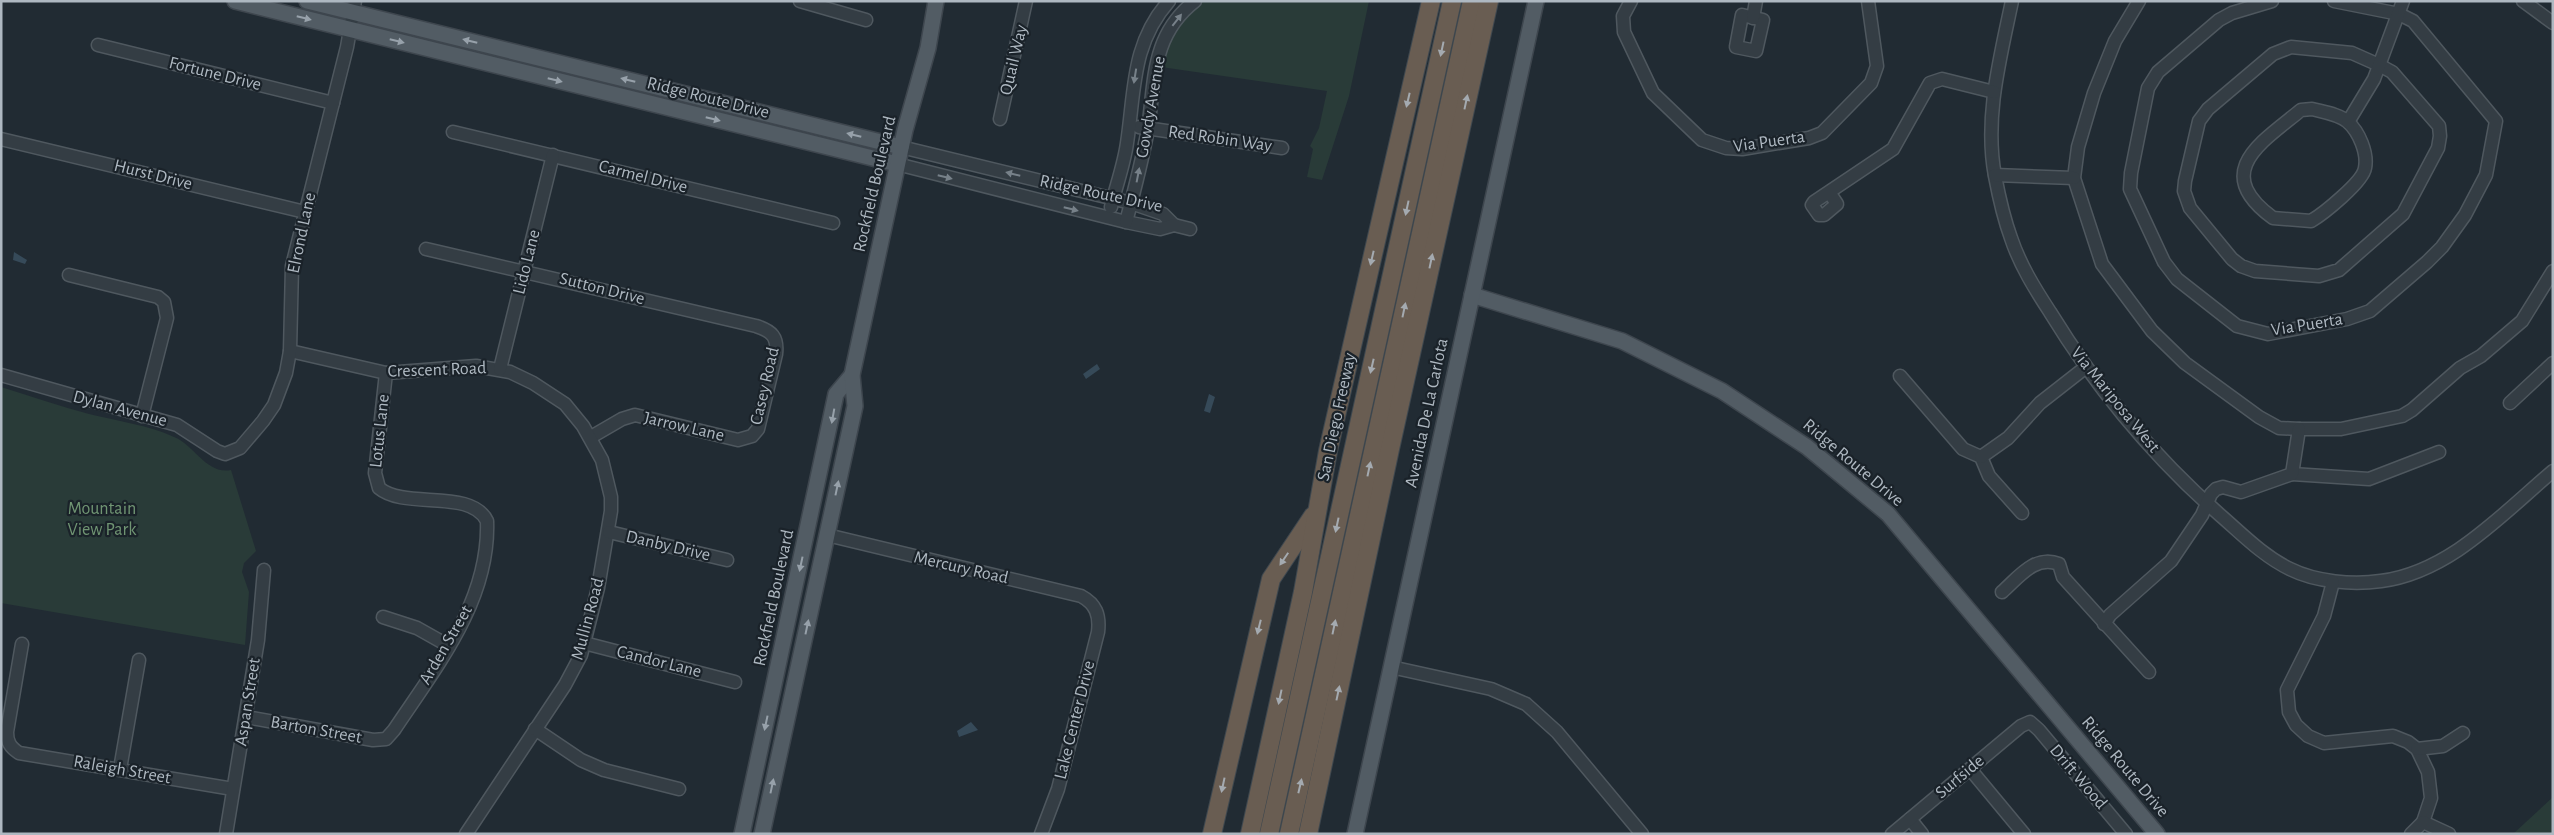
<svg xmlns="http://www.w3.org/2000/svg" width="2554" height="835" viewBox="0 0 2554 835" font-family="'Alegreya Sans',sans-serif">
	<rect width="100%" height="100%" fill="#212b33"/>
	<!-- green -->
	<g fill="#293b38">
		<path d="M1204,1h165l-20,95 -27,84 -15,-3 6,-28 -3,-3 9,-18 8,-37 -166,-24c8,-25 19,-51 43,-66z"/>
		<path d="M1,387c30,9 58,19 88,27 28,7 59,11 85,23 20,8 33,38 57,33l25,81 -12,12 -2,9 7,20 -4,53 -244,-42z"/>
		<polygon points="2553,797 2553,834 2513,834"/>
	</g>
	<!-- water -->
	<g fill="#364a59">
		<polygon points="14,252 27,260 25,264 13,260"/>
		<polygon points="1097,364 1100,369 1086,379 1083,374"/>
		<polygon points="1209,394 1215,397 1210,413 1204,411"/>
		<polygon points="971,722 978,730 959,737 957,731"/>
	</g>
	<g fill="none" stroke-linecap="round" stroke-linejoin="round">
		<defs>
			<g id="minor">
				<polyline points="800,1 866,20"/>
				<polyline points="1631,1 1623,16 1624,32 1653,93 1702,140 1726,148 1742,149 1809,138 1822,133 1871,83 1877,66 1868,1"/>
				<path d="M2012,1c-12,58 -28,117 -17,175 4,21 9,43 16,62 9,27 24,51 39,74 46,75 104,145 170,203 22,19 43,41 70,54 26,13 63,16 91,12 69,-9 121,-67 172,-110"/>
				<polyline points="2139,1 2115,41 2094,93 2078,147 2074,178 2102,264 2152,331 2185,363 2259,417 2279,428 2299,429 2341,429 2402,416 2412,410 2460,368 2481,356 2522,321 2553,271"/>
				<polyline points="2272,1 2232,13 2219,20 2158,72 2148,88 2131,173 2130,189 2164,262 2177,279 2237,326 2268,334 2347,319 2370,311 2427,262 2442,247 2465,215 2486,175 2496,121 2413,21 2399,14 2334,1"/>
				<polyline points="2523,1 2553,23"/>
				<polygon points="1742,15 1763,20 1756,51 1736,47"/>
				<polyline points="1753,18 1756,1"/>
				<polyline points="98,45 333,103"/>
				<polygon points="2291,47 2352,53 2379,65 2392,72 2439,126 2440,136 2438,148 2403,214 2339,270 2319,276 2255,271 2241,266 2232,259 2190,208 2184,191 2185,181 2199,121 2208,109 2273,54"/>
				<path d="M2312,109c11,3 27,5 36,13 11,10 20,31 17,46 -2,14 -42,46 -54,53l-38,-3c-63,-46 -11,-76 28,-108z"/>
				<polyline points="1000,119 1026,1"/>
				<polyline points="2348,122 2374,79 2403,1"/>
				<polyline points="1139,127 1282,148"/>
				<polyline points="453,132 833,223"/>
				<polyline points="1,139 305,212"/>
				<polyline points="901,147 1131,203 1163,214 1174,225"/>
				<polyline points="897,164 1126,222 1160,229 1174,225 1190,229"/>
				<polyline points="1995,175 2074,178"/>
				<polyline points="1829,192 1837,204 1824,215 1819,215 1812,205 1814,202 1893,149 1930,83 1942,79 1994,92"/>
				<path d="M1111,207c5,-21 13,-42 16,-64 8,-52 4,-99 42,-142"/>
				<path d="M1126,222c8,-30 16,-61 22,-93 7,-48 3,-94 47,-128"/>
				<path d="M426,249l330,77c16,5 22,11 20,28l-18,75 -6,7 -14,4 -103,-25 -13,4 -31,18"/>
				<polyline points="69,275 158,297 164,302 167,318 142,416"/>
				<polyline points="290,351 386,373 476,366 510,372 533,383 565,404 583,426 602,460 611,497 611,511 598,588 581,655 565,685 466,834"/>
				<polyline points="500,369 553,155"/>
				<polyline points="1,375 177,425 217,451 225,454 240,448 263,421 274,405 286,373 290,351 292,266 347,47 355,1"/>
				<polyline points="1900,376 1963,449 1981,457 1989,476 2022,513"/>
				<polyline points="2510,403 2553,363"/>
				<polyline points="1981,457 2008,438 2040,403 2086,367"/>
				<polyline points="2292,474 2369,479 2439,452"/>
				<polyline points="609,532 727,560"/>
				<path d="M827,535l254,61c15,8 19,19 17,36l-40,157 -17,45"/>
				<polyline points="2333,582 2324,616 2287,690 2289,712 2296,725 2308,736 2324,743 2393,736 2408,742 2417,749 2428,772 2431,798 2423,822"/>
				<path d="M2002,592c16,-14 33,-38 57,-28l4,13 86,95"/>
				<polyline points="383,617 417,628 449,646"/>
				<polyline points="2104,624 2110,615 2171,561 2202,515 2211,494 2216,489 2223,487 2241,492 2292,474 2299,429"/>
				<polyline points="584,643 735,682"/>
				<path d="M22,644l-15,88c0,10 3,15 12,21l214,36"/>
				<polyline points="1391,667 1491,689 1526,704 1557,732 1642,834"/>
				<path d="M246,717l127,23 13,-1 8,-9c42,-63 96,-129 93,-209 -16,-33 -82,-11 -108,-33l-4,-15 11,-100"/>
				<polyline points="535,729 581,760 604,770 679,789"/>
				<polyline points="2417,749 2443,746 2463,733"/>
				<polyline points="120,769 139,660"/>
				<polyline points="1970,769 2024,834"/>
				<polyline points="1910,819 1922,834"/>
				<polyline points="226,834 258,640 264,570"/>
				<polyline points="1892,834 2021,726 2030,722 2039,730 2126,834"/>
				<polyline points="2411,834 2423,822 2449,834"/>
			</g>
			<g id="major">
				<polyline points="235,1 897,164"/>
				<polyline points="307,1 901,147"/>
				<polyline points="1472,295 1622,341 1722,391 1807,447 1888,514 2157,834"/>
				<polyline points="742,834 836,394 852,375"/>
				<polyline points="762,834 855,406 852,375 905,130 928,48 936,1"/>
				<polyline points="1355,834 1536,1"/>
			</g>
			<g id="highway">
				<polyline points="1212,834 1271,579 1313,516"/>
				<polyline points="1250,834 1303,592 1328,451 1431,1"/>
				<polyline points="1269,834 1452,1"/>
				<polyline points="1289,834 1472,1"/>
				<polyline points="1308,834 1390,449 1489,1"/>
			</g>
		</defs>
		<!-- minor casing -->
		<use href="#minor" stroke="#4f585f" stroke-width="15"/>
		<!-- major casing -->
		<use href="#major" stroke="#3e464e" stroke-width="18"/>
		<!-- highway casing -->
		<use href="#highway" stroke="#3f484f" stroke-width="20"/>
		<!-- minor -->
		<use href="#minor" stroke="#343d44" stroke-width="12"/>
		<!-- major -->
		<use href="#major" stroke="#525c64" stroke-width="15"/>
		<!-- highway -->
		<use href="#highway" stroke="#695d52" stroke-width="18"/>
	</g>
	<!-- one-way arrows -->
	<defs><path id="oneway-solid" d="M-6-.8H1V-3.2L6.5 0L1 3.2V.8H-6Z" transform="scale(1.25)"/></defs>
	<g fill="#97a1aa">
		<use href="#oneway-solid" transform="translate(304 18) rotate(14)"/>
		<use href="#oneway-solid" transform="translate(397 41) rotate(14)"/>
		<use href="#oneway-solid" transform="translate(470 41) rotate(-166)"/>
		<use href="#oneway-solid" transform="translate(555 80) rotate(14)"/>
		<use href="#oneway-solid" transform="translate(628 80) rotate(-166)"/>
		<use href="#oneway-solid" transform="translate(713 119) rotate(14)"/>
		<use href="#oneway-solid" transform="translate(854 135) rotate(-166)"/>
		<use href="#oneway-solid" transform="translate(833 416) rotate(100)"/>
		<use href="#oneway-solid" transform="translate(837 488) rotate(-78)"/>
		<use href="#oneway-solid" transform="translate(801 564) rotate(102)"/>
		<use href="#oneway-solid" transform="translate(807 627) rotate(-78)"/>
		<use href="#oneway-solid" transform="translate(766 723) rotate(102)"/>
		<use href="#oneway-solid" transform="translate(772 786) rotate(-78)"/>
	</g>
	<g fill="#778189">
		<use href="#oneway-solid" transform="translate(1177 20) rotate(-52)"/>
		<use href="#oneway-solid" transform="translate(1135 76) rotate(99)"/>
		<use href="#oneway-solid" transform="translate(1013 174) rotate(-166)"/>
		<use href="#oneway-solid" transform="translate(1138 175) rotate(-79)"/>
		<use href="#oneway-solid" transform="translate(945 177) rotate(14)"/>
		<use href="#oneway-solid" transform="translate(1071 209) rotate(14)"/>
	</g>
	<g fill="#a4aab0">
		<use href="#oneway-solid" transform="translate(1442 49) rotate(102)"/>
		<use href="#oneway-solid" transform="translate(1408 100) rotate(103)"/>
		<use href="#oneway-solid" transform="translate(1466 102) rotate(-78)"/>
		<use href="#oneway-solid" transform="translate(1407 208) rotate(102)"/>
		<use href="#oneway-solid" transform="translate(1372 258) rotate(103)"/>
		<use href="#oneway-solid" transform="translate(1431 261) rotate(-78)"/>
		<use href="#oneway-solid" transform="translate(1404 310) rotate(-78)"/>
		<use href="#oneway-solid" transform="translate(1372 366) rotate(103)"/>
		<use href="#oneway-solid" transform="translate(1369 469) rotate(-78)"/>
		<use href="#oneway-solid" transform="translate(1337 525) rotate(102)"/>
		<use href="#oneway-solid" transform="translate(1284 559) rotate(124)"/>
		<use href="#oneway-solid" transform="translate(1259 627) rotate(104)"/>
		<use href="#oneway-solid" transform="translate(1334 627) rotate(-78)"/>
		<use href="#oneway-solid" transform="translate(1338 693) rotate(-78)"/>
		<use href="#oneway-solid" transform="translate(1280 697) rotate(102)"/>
		<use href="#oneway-solid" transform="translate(1223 785) rotate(102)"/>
		<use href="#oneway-solid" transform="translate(1300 786) rotate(-77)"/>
	</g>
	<g text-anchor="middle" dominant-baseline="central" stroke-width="4.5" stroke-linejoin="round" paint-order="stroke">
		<!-- street labels -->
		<g font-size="18" fill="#aeb8c1" stroke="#1a2229">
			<text transform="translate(1014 60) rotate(-77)">Quail Way</text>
			<text transform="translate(215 74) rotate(14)">Fortune Drive</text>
			<text transform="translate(708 98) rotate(14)">Ridge Route Drive</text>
			<text transform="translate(1151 107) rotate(-80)">Gowdy Avenue</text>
			<text transform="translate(1220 139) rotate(8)">Red Robin Way</text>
			<text transform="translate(1769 142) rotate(-8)">Via Puerta</text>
			<text transform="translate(153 175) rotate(14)">Hurst Drive</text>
			<text transform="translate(643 177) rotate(14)">Carmel Drive</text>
			<text transform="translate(875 184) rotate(-77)">Rockfield Boulevard</text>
			<text transform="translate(1101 194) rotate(12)">Ridge Route Drive</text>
			<text transform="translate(302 233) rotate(-78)">Elrond Lane</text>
			<text transform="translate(527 262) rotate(-76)">Lido Lane</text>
			<text transform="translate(602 289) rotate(14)">Sutton Drive</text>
			<text transform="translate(2307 325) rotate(-9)">Via Puerta</text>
			<text transform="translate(437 370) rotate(-2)">Crescent Road</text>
			<text transform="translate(765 386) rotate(-77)">Casey Road</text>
			<text transform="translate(2115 400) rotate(51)">Via Mariposa West</text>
			<text transform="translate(120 409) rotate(15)">Dylan Avenue</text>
			<text transform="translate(1427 413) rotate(-78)">Avenida De La Carlota</text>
			<text transform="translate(1337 417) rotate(-78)">San Diego Freeway</text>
			<text transform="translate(684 427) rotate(13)">Jarrow Lane</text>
			<text transform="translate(380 431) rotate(-84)">Lotus Lane</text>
			<text transform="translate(1853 463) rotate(40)">Ridge Route Drive</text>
			<text transform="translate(668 546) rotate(13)">Danby Drive</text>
			<text transform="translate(961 568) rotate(13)">Mercury Road</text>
			<text transform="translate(774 598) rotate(-78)">Rockfield Boulevard</text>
			<text transform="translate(588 619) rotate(-75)">Mullin Road</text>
			<text transform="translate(446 645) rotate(-60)">Arden Street</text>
			<text transform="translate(659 662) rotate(14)">Candor Lane</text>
			<text transform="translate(248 702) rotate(-81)">Aspan Street</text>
			<text transform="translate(1075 720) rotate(-76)">Lake Center Drive</text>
			<text transform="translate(316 730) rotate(10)">Barton Street</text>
			<text transform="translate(2125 767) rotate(50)">Ridge Route Drive</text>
			<text transform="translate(122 770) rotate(10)">Raleigh Street</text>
			<text transform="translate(1960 777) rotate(-40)">Surfside</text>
			<text transform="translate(2078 777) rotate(50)">Drift Wood</text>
		</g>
		<!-- park labels -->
		<g font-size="18" fill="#709573" stroke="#1a2229">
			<text x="102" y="509">Mountain<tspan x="102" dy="21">View Park</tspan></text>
		</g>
	</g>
	<!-- border -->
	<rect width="2554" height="835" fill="none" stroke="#aeb8c1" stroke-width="5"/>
</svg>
